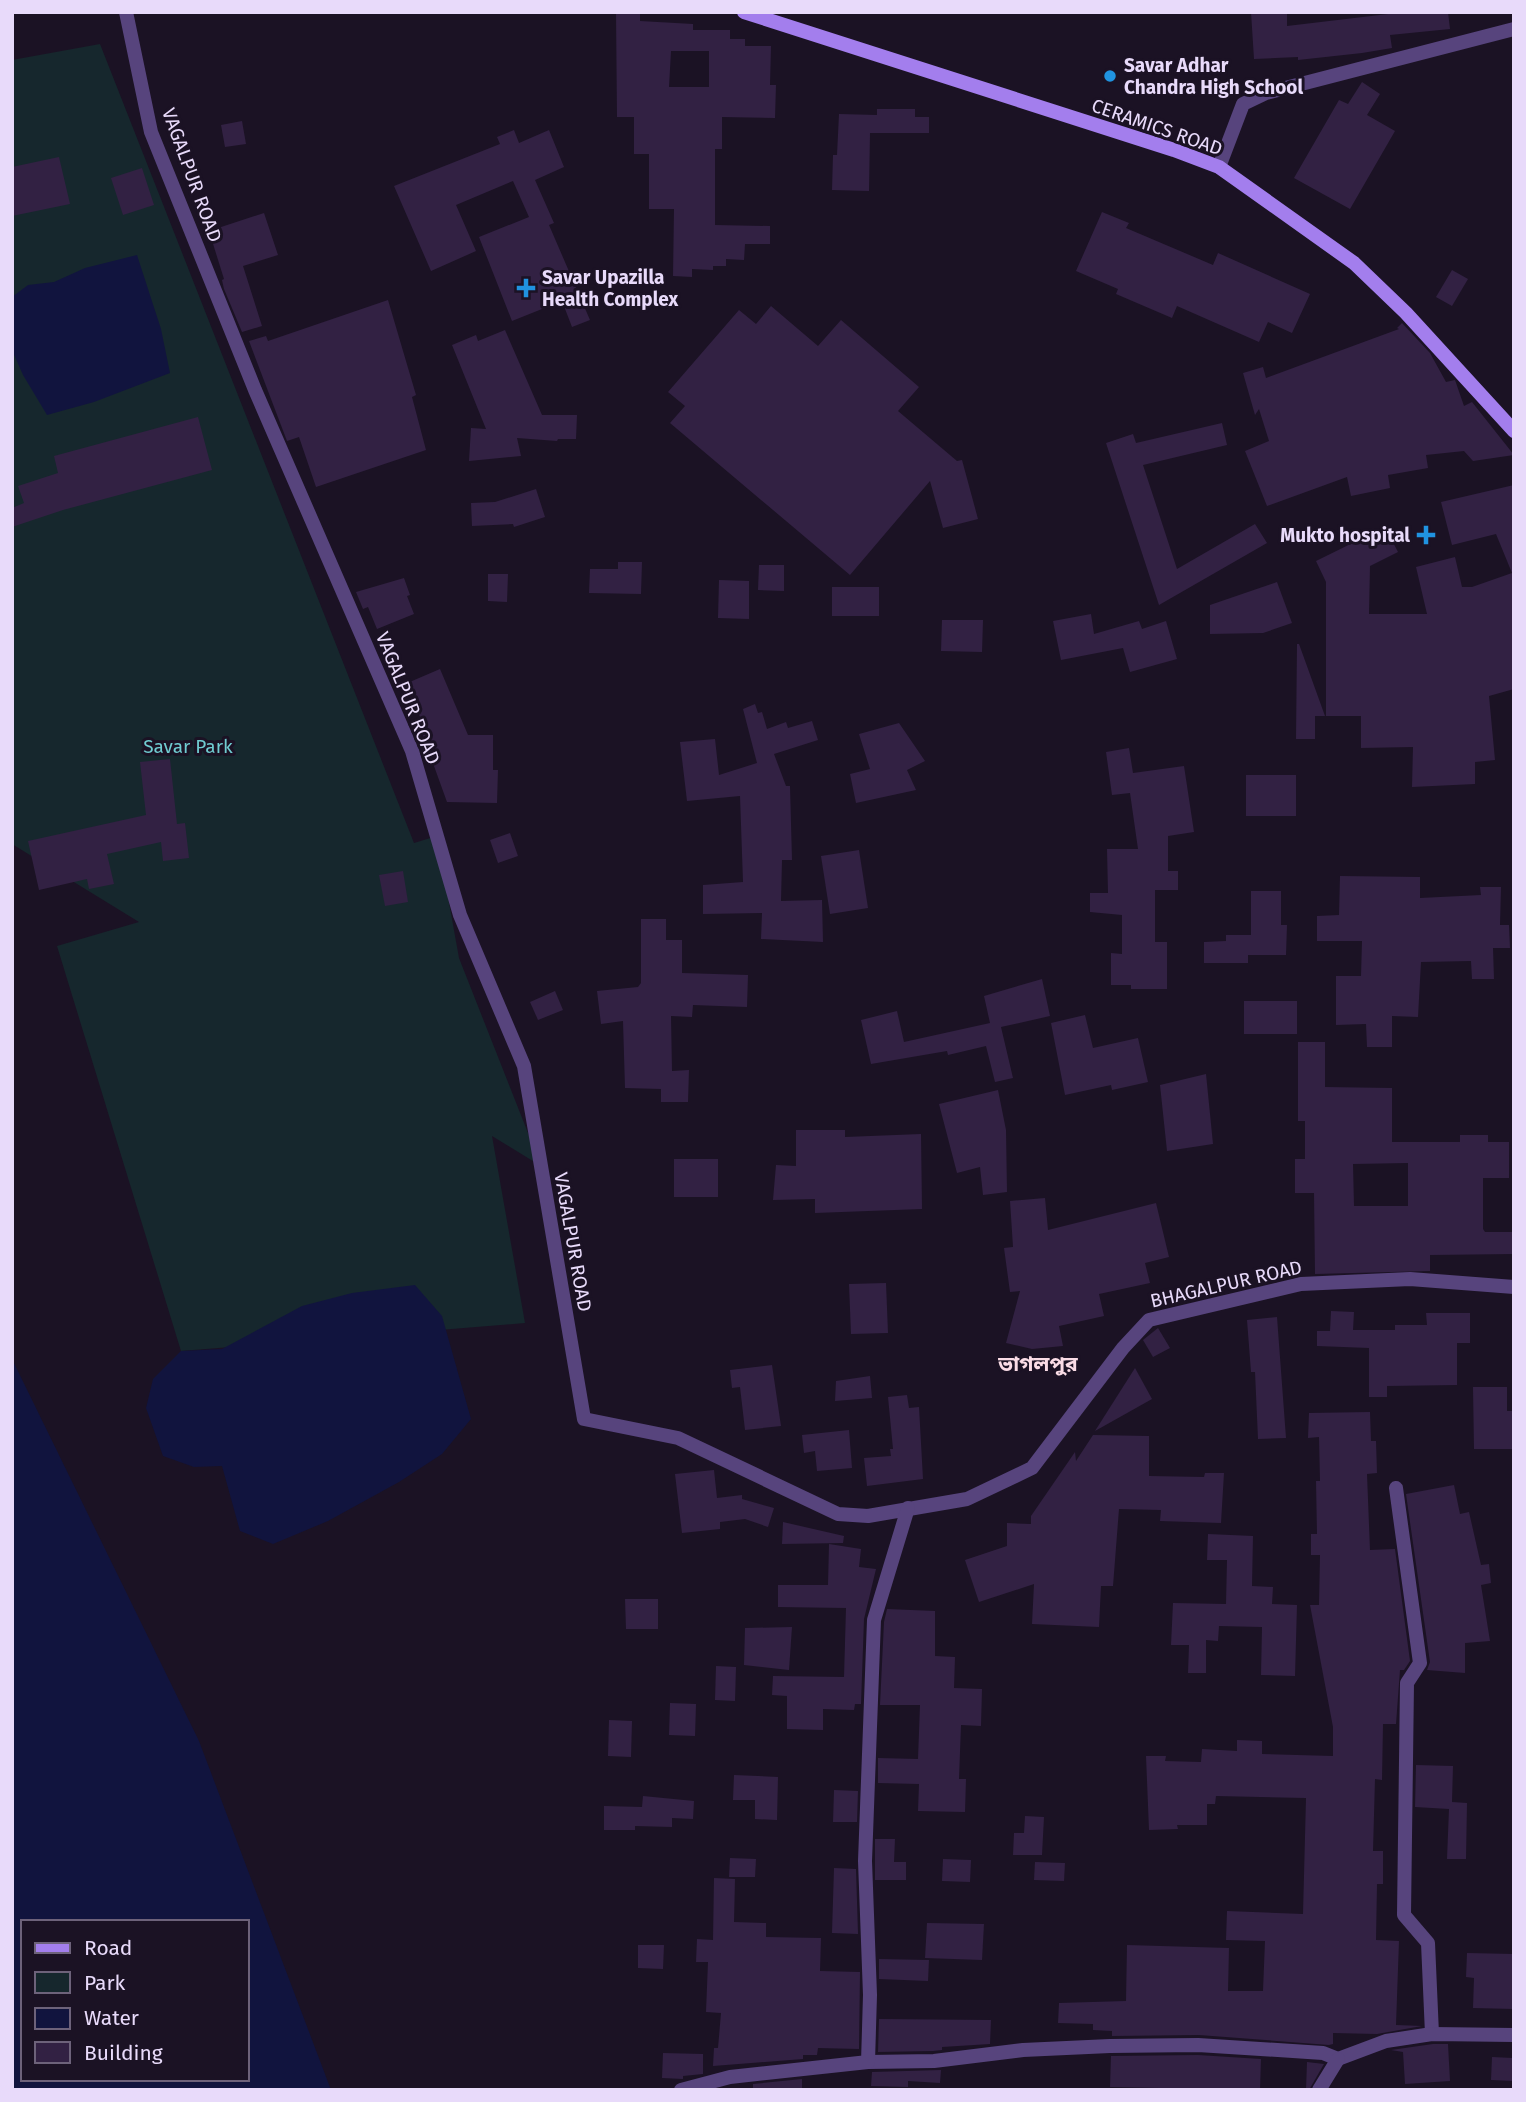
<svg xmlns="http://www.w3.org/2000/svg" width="1526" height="2102" viewBox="0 0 1526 2102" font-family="'Fira Sans','Noto Sans Bengali',sans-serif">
	<rect width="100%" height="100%" fill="#1b1224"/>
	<!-- green -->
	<polygon fill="#16272d" points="100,44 414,843 437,836 459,958 541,1166 492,1136 525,1323 181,1351 57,946 139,922 12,844 12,60"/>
	<!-- water -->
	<g fill="#11143e" fill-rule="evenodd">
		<polygon points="137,255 161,329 170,373 94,402 47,415 23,375 12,350 12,297 28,285 54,282 85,268"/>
		<polygon points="415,1285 442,1316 471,1419 442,1454 399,1482 328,1521 273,1544 240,1531 222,1466 194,1467 163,1456 146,1408 153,1379 181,1351 222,1349 302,1306 352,1293"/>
		<path d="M12,1359l187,382 132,349h-319zM23,1922h224v157h-224z"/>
	</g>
	<!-- building -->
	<g fill="#322143" fill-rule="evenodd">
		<path d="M616,12h24v9l53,3v6h37v9h15v7h26l-1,39h6l-1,33 -53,-1v32h-7v76l55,1v18h-25l-1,16 -18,-1v7h-13v4l-21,-1v8l-19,-1 1,-67h-25v-55h-15v-37h-17zM671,51h38v36h-40z"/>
		<polygon points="1251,12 1287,12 1287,26 1405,12 1448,12 1450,29 1390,35 1392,48 1362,53 1298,60 1298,57 1254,59"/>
		<polygon points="1362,82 1380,94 1367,115 1395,131 1350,209 1294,178 1339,100 1348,104"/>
		<polygon points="877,109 915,109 915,117 929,117 929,133 870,133 869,191 832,190 833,155 837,155 839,114 877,115"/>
		<polygon points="242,121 246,144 225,147 221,125"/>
		<polygon points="514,130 519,143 549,130 564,167 535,180 554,223 549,225 590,320 572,327 562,301 512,321 479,237 529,217 513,181 456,205 476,251 431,271 394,186 500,144 497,137"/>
		<polygon points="59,157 70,204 12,216 12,167"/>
		<polygon points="142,168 154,205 123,215 111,178"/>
		<polygon points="1102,212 1129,223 1126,228 1213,265 1218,253 1310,294 1292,333 1268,322 1259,342 1177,306 1172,318 1116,294 1118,289 1076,271"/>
		<polygon points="264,213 278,255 243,266 262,326 242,332 224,289 222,280 224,279 209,231"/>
		<polygon points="1452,270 1468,279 1452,306 1436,297"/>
		<polygon points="388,300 416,395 412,397 426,450 316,487 299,437 287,441 249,341 266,336 268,341"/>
		<polygon points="771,306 818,346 841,320 919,387 898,411 957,461 962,460 978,519 943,528 930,481 850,575 670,423 685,406 668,392 739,310 756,324"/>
		<polygon points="1402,323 1430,353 1446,382 1455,380 1464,406 1472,402 1514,455 1473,461 1464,451 1426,455 1428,468 1388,475 1390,488 1351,496 1347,477 1267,506 1245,451 1269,441 1259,409 1255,415 1243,373 1263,367 1266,378 1399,329 1397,328"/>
		<polygon points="505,330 542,415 577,415 576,439 558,439 557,441 517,438 521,456 469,461 471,428 486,429 452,345 476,335 478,341"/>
		<polygon points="198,417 212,470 63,510 12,527 12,508 24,503 18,486 58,473 54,456"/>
		<polygon points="1222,423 1227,445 1143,465 1177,569 1255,524 1267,543 1159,605 1106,443 1133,434 1136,443"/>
		<polygon points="1514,485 1514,689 1489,696 1495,760 1475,762 1475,784 1412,787 1413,747 1361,748 1361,716 1326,716 1326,582 1316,561 1385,527 1398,552 1370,566 1369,614 1427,614 1416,567 1455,557 1462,587 1472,587 1512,573 1496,534 1452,545 1441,502"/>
		<polygon points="536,489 545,517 514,527 513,524 472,526 471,503 495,502"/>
		<polygon points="618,562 642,562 641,594 589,593 590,569 618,569"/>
		<polygon points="759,565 784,565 784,591 758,590"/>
		<polygon points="488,574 508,574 507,602 488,601"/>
		<polygon points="404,578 410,595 407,596 414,614 377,629 368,607 363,609 356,592"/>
		<polygon points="719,580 749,581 749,619 718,618"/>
		<polygon points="1277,582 1292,623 1263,633 1210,634 1210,605"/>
		<rect x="832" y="587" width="47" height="29"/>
		<polygon points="1091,614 1094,634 1139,621 1142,629 1166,621 1177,659 1130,672 1123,648 1061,660 1053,621"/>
		<polygon points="942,620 983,620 982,652 941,651"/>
		<polygon points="1297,644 1299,644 1325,716 1315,716 1315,739 1296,739"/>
		<polygon points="440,669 468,735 493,735 493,770 498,770 497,803 447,802 421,730 425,728 405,684"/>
		<polygon points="755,704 758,713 762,712 767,729 786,722 788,728 812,721 818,740 774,754 786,786 790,786 792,860 782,860 781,901 822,900 823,942 761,939 762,913 703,914 703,885 743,882 740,796 687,801 680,742 715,739 719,775 757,763 743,709"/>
		<polygon points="899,723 925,761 907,770 916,790 856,803 850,774 870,769 859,734"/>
		<polygon points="1129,748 1133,773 1184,766 1194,832 1168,836 1168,871 1178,871 1178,890 1155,890 1155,942 1167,942 1167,989 1131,989 1131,985 1111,985 1111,953 1122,954 1122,915 1090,912 1090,893 1108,893 1107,849 1138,849 1130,793 1112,795 1106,752"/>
		<polygon points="170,759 177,824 185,823 189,858 163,861 161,842 107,854 114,884 89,889 87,879 39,890 28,841 146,815 140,762"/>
		<rect x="1246" y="775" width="50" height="41"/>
		<polygon points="510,833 518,856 498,863 490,840"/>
		<polygon points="859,850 868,908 830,914 821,856"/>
		<polygon points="403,871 408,902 385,906 379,875"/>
		<polygon points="1340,876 1420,877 1420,898 1481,895 1480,887 1501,887 1500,925 1509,925 1510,948 1493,948 1494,979 1472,979 1471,961 1421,962 1418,1017 1392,1016 1392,1047 1367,1047 1366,1024 1336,1025 1336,976 1361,976 1362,941 1317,941 1317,916 1339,915"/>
		<polygon points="1251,891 1281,891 1281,925 1287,925 1286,955 1248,955 1248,963 1204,963 1204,942 1226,941 1226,935 1251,935"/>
		<polygon points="641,919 666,919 666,940 682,940 682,973 748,975 747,1007 693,1005 692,1017 671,1016 672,1071 689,1070 688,1102 661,1102 661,1089 625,1088 623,1021 601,1024 597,991 638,987 641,983"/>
		<polygon points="1042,979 1050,1016 1001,1027 1013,1078 995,1082 986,1046 948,1055 947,1051 871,1064 861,1020 897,1011 904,1042 990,1023 984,996"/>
		<polygon points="555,991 563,1010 538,1020 530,1002"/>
		<rect x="1244" y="1001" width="53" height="33"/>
		<polygon points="1085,1015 1093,1048 1138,1038 1148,1082 1112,1090 1111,1085 1065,1095 1051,1023"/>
		<path d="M1298,1042h27v45l67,1v54h68v-7h28v7h21v36h-26v51l2,3h29v22l-84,1v16l-115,3 -1,-81h-19v-34h10v-38h-7zM1408,1163v43h-54l-1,-42z"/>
		<polygon points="1206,1074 1213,1144 1167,1151 1160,1085"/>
		<polygon points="998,1090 1006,1130 1007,1192 983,1195 980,1167 957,1173 939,1104"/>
		<polygon points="796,1130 845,1130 845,1137 921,1134 922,1209 815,1213 815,1199 773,1200 776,1165 796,1166"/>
		<rect x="674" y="1159" width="44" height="38"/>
		<polygon points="1045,1198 1048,1230 1156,1203 1169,1257 1145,1263 1150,1283 1099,1294 1104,1316 1059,1326 1063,1346 1032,1349 1006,1343 1020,1291 1010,1292 1004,1248 1013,1247 1010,1201"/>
		<polygon points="886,1283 888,1333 851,1334 849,1284"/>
		<polygon points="1331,1311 1354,1312 1353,1330 1395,1330 1395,1325 1427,1325 1426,1313 1470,1313 1470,1343 1457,1343 1457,1385 1387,1386 1387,1397 1369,1397 1369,1348 1317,1346 1317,1331 1330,1331"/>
		<polygon points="1277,1317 1286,1438 1258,1439 1255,1372 1251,1372 1247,1320"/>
		<polygon points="1158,1328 1170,1348 1153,1357 1143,1340"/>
		<polygon points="772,1365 781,1426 745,1430 740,1387 732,1388 730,1370"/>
		<polygon points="1135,1368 1152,1399 1095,1431"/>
		<polygon points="870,1376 872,1398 835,1401 836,1381"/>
		<polygon points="1473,1387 1507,1387 1507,1411 1514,1411 1512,1449 1474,1449"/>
		<polygon points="907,1395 909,1408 919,1407 923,1479 867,1486 864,1458 891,1456 890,1449 893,1449 888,1397"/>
		<polygon points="1370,1412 1371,1441 1376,1441 1377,1473 1367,1474 1370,1550 1395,1549 1410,1661 1404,1670 1400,1670 1396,1724 1383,1724 1382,1780 1375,1779 1373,1851 1383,1851 1383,1884 1377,1884 1376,1940 1399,1941 1396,2025 1422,2026 1377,2034 1333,2033 1333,2044 1329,2045 1199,2035 1112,2036 1112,2031 1093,2030 1093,2024 1058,2023 1059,2003 1126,2001 1127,1945 1229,1948 1228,1991 1263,1991 1265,1941 1226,1940 1227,1911 1303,1914 1306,1798 1216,1796 1215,1804 1207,1804 1207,1825 1177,1825 1178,1829 1149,1830 1146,1756 1166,1756 1165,1761 1201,1762 1202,1749 1237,1751 1237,1740 1262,1741 1262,1754 1333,1756 1333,1727 1310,1605 1319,1605 1320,1555 1311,1555 1311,1534 1317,1534 1316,1481 1320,1481 1319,1437 1308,1438 1309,1413"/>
		<polygon points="849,1430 852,1468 817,1471 815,1451 804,1453 802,1435"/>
		<polygon points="1093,1435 1149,1436 1149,1476 1204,1477 1205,1473 1224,1473 1221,1523 1160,1521 1161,1510 1119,1509 1113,1586 1101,1586 1099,1627 1032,1624 1034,1584 979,1602 965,1560 1007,1546 1007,1523 1031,1524 1031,1516 1075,1452 1076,1461"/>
		<polygon points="714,1470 717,1498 742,1495 742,1499 774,1508 768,1527 745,1519 720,1522 720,1529 682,1533 675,1474"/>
		<polygon points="1454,1485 1460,1514 1469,1512 1481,1565 1489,1564 1491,1583 1481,1585 1490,1641 1465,1643 1465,1673 1427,1670 1430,1662 1406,1494"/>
		<polygon points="783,1522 844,1536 843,1543 782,1544"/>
		<polygon points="1208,1534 1253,1536 1252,1586 1273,1587 1272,1604 1297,1605 1295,1676 1261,1675 1262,1627 1219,1626 1218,1641 1206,1640 1206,1673 1188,1673 1189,1645 1171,1645 1173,1603 1226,1604 1227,1560 1207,1560"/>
		<polygon points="829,1544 861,1549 859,1567 876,1569 864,1619 861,1704 855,1704 854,1710 823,1709 823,1730 787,1729 787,1696 772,1695 773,1676 844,1677 846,1608 778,1607 778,1585 828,1585"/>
		<polygon points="625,1599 658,1599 658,1629 626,1629"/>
		<polygon points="887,1609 935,1611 935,1656 955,1657 954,1688 982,1689 981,1726 961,1725 959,1779 966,1779 965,1812 918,1811 919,1784 878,1783 878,1758 918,1759 920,1705 880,1705 884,1622"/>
		<polygon points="792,1627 789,1670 744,1665 745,1628"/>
		<polygon points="716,1666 736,1667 735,1701 715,1700"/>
		<polygon points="670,1703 696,1704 695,1736 669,1735"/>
		<polygon points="609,1720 632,1721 631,1757 608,1756"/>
		<polygon points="1416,1765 1453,1766 1452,1802 1467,1803 1466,1859 1447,1859 1449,1809 1415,1807"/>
		<polygon points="734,1775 778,1777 777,1820 755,1819 755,1800 733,1800"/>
		<polygon points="834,1790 858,1791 857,1822 833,1822"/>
		<polygon points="643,1796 694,1801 693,1819 672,1818 672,1827 635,1826 635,1830 604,1830 604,1806 642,1807"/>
		<polygon points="1025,1816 1044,1817 1042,1855 1013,1855 1014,1833 1024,1833"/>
		<polygon points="875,1839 895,1839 894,1862 906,1862 906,1880 875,1880"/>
		<polygon points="730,1858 756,1859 755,1877 729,1877"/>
		<polygon points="943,1859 971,1860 970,1882 942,1881"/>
		<polygon points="1035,1862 1065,1863 1064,1881 1034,1880"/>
		<polygon points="834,1868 856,1869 858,1934 832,1933"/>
		<polygon points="714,1878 735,1879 734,1922 766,1923 766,1937 821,1938 820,1971 860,1972 859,2049 818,2048 817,2055 803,2055 803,2059 713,2066 714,2048 718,2048 721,2013 706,2012 708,1962 696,1962 697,1939 713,1940"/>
		<polygon points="927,1923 984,1924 982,1960 925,1958"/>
		<polygon points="638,1945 664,1945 663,1969 638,1968"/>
		<polygon points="1467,1953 1514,1954 1514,2009 1473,2008 1474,1978 1466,1977"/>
		<polygon points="879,1959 929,1960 928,1981 879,1979"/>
		<polygon points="879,2019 991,2020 990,2044 942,2047 942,2050 933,2051 878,2052"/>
		<polygon points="1433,2044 1448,2044 1450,2081 1405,2084 1403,2052 1391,2050"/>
		<polygon points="663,2053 703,2054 703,2074 683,2076 683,2079 662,2078"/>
		<polygon points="1198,2055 1261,2059 1260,2090 1110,2087 1111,2056"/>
		<polygon points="1492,2057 1513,2058 1513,2081 1491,2080"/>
		<polygon points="1307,2062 1324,2064 1309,2090 1306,2090"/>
		<polygon points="941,2070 940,2083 908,2081 908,2087 871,2086 872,2072"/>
		<polygon points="802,2079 802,2090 753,2090 753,2084"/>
	</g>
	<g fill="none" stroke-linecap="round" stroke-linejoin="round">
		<!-- street -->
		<g stroke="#57447d" stroke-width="14">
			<polyline points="126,12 151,132 255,390 412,751 460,915 524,1066 584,1419 678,1438 838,1514 868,1516 967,1499 1032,1468 1123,1348 1149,1320 1301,1284 1410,1279 1514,1287"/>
			<polyline points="1219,167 1243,104 1266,93 1514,29"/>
			<polyline points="1396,1488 1420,1663 1407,1683 1404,1915 1428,1943 1432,2034"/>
			<polyline points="868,2062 934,2061 1023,2050 1110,2046 1198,2045 1323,2053 1338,2059 1386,2041 1432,2034 1514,2035"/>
			<polyline points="681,2090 730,2077 868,2062 870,1995 865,1861 874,1620 908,1508"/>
			<polyline points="1319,2090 1338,2059"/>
		</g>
		<!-- secondary -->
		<polyline stroke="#a37eed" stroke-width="14" points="744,12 1174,150 1219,167 1354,263 1406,313 1514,431"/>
	</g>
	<!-- markers -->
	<g fill="#2093e0" stroke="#1b1224" stroke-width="2.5">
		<circle cx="1110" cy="76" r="7"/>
		<path d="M522.5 277.5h7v7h7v7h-7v7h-7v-7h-7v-7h7z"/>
		<path d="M1422.5 524.5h7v7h7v7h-7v7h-7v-7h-7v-7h7z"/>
	</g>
	<g text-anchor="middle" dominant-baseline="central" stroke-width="6" stroke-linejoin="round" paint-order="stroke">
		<!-- poi labels -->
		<g font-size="19" font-weight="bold" fill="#e8dafa" stroke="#1b1224" text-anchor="start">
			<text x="1124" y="65">Savar Adhar<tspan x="1124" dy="22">Chandra High School</tspan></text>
			<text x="542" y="277">Savar Upazilla<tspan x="542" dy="22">Health Complex</tspan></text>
			<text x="1410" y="535" text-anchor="end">Mukto hospital</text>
		</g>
		<!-- street labels -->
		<g font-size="19" fill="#e8dafa" stroke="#1b1224">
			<text transform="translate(1157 127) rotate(19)">CERAMICS ROAD</text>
			<text transform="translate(192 175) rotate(70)">VAGALPUR ROAD</text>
			<text transform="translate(408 698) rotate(68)">VAGALPUR ROAD</text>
			<text transform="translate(573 1242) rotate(80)">VAGALPUR ROAD</text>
			<text transform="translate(1226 1284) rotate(-13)">BHAGALPUR ROAD</text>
		</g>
		<!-- park labels -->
		<g font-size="19" fill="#70ccd1" stroke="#1b1224">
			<text x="188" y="746">Savar Park</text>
		</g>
		<!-- neighbourhood labels -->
		<g font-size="21" font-weight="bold" fill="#fadce6" stroke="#1b1224">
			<text x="1038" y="1364">ভাগলপুর</text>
		</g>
	</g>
	<!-- border -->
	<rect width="1526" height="2102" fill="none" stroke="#e8dafa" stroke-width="28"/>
	<!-- legend -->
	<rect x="21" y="1920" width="228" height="161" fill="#1b1224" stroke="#6d627a" stroke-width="2"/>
	<rect x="35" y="1943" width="35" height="10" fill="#a37eed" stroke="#6d627a" stroke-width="2"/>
	<text x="84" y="1955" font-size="21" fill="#e8dafa">Road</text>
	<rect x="35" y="1972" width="35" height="21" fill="#16272d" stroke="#6d627a" stroke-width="2"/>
	<text x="84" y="1990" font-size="21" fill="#e8dafa">Park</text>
	<rect x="35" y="2008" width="35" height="21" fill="#11143e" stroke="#6d627a" stroke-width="2"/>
	<text x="84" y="2025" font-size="21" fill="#e8dafa">Water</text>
	<rect x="35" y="2042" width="35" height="21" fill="#322143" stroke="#6d627a" stroke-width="2"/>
	<text x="84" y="2060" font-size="21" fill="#e8dafa">Building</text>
</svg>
